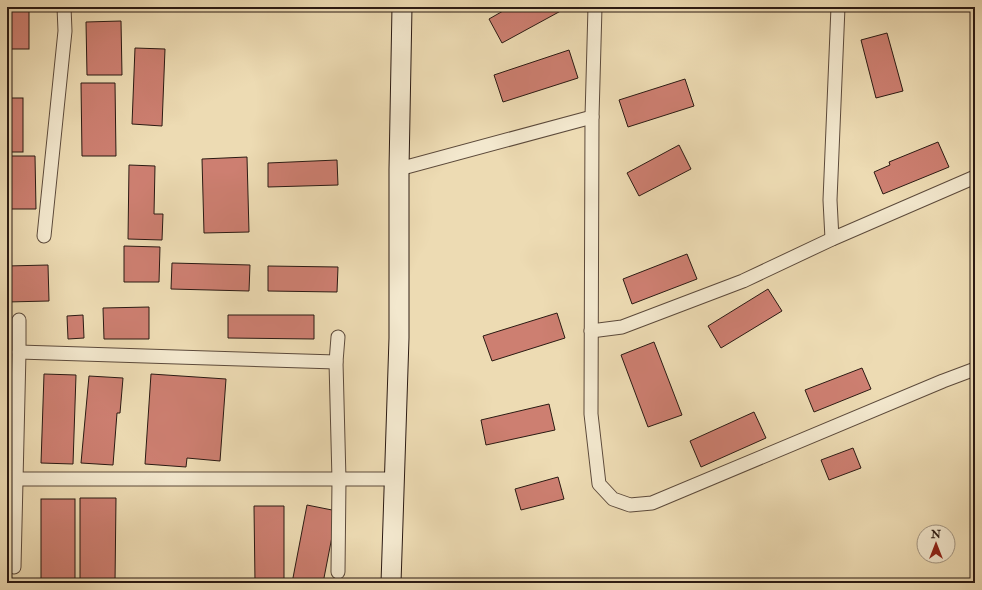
<svg xmlns="http://www.w3.org/2000/svg" width="982" height="590" viewBox="0 0 982 590" font-family="'IM FELL Double Pica',serif">
	<rect width="100%" height="100%" fill="#eddbb3"/>
	<filter id="stains"><feTurbulence type="fractalNoise" baseFrequency=".005" numOctaves="4"/><feColorMatrix values="0 0 0 0 .2 0 0 0 0 .09 0 0 0 0 .02 0 0 0 .5 -.17"/></filter>
	<radialGradient id="worn" r=".72"><stop offset=".6" stop-color="#630" stop-opacity="0"/><stop offset="1" stop-color="#630" stop-opacity=".3"/></radialGradient>
	<!-- building -->
	<g fill="#cd7f71" stroke="#2b1a13">
		<rect x="7" y="7" width="22" height="42"/>
		<polygon points="90,7 124,7 124,10 90,8"/>
		<polygon points="510,7 568,7 502,43 489,19"/>
		<polygon points="121,21 122,75 87,75 86,22"/>
		<polygon points="887,33 903,91 876,98 861,40"/>
		<polygon points="135,48 165,49 162,126 132,124"/>
		<polygon points="569,50 578,78 503,102 494,75"/>
		<polygon points="685,79 694,106 628,127 619,100"/>
		<polygon points="81,83 115,83 116,156 82,156"/>
		<rect x="7" y="98" width="16" height="54"/>
		<polygon points="938,142 949,167 883,194 874,172 890,165 889,162"/>
		<polygon points="679,145 691,169 639,196 627,173"/>
		<polygon points="7,156 35,156 36,209 7,209"/>
		<polygon points="247,157 249,232 204,233 202,159"/>
		<polygon points="337,160 338,185 268,187 268,163"/>
		<polygon points="129,165 155,166 154,214 163,214 162,240 128,239"/>
		<polygon points="124,246 160,247 159,282 124,282"/>
		<polygon points="687,254 697,279 632,304 623,279"/>
		<polygon points="172,263 250,265 249,291 171,289"/>
		<polygon points="48,265 49,301 7,302 7,266"/>
		<polygon points="268,266 338,267 337,292 268,291"/>
		<polygon points="768,289 782,311 721,348 708,326"/>
		<polygon points="149,307 149,339 104,339 103,308"/>
		<polygon points="557,313 565,338 492,361 483,336"/>
		<polygon points="83,315 84,338 68,339 67,316"/>
		<polygon points="228,315 314,315 314,339 228,338"/>
		<polygon points="654,342 682,415 648,427 621,355"/>
		<polygon points="862,368 871,389 814,412 805,390"/>
		<polygon points="44,374 76,375 73,464 41,463"/>
		<polygon points="151,374 226,379 220,461 187,458 186,467 145,464"/>
		<polygon points="89,376 123,378 120,413 117,413 113,465 81,463"/>
		<polygon points="549,404 555,430 486,445 481,420"/>
		<polygon points="754,412 766,438 701,467 690,441"/>
		<polygon points="853,448 861,468 829,480 821,460"/>
		<polygon points="558,477 564,499 521,510 515,489"/>
		<polygon points="80,498 116,498 115,583 80,583"/>
		<rect x="41" y="499" width="34" height="81"/>
		<polygon points="307,505 337,511 323,583 292,583"/>
		<polygon points="254,506 284,506 284,582 255,582"/>
	</g>
	<g fill="none" stroke-linecap="round" stroke-linejoin="round">
		<defs>
			<g id="street">
				<polyline points="595,7 592,117 591,414 599,484 613,499 630,505 652,503 943,381 975,369"/>
				<polyline points="399,169 592,117"/>
				<polyline points="44,236 65,31 64,7"/>
				<polyline points="832,239 830,200 838,7"/>
				<polyline points="591,331 622,327 743,281 832,239 975,177"/>
				<polyline points="338,337 336,362 339,480 338,572"/>
				<polyline points="19,352 336,362"/>
				<polyline points="16,479 394,479"/>
				<polyline points="14,567 19,352 19,320"/>
			</g>
			<polyline id="secondary" points="391,583 399,338 399,169 402,7"/>
		</defs>
		<!-- street casing -->
		<use href="#street" stroke="#5c4a3b" stroke-width="15"/>
		<!-- secondary casing -->
		<use href="#secondary" stroke="#2b1a13" stroke-width="21"/>
		<!-- street -->
		<use href="#street" stroke="#f3e8ce" stroke-width="13"/>
		<!-- secondary -->
		<use href="#secondary" stroke="#f3e8ce" stroke-width="19"/>
	</g>
	<!-- margin -->
	<rect width="982" height="590" fill="none" stroke="#eddbb3" stroke-width="24"/>
	<rect x="8" y="8" width="966" height="574" fill="none" stroke="#2b1a13" stroke-width="2"/>
	<rect x="12" y="12" width="958" height="566" fill="none" stroke="#2b1a13"/>
	<!-- north arrow -->
	<g transform="translate(936 544)"><circle r="19" fill="#f3e8ce" stroke="#a39683"/>
	<path d="M0-3L7 15L0 10L-7 15Z" fill="#8f2418"/>
	<text y="-6" font-size="11" font-weight="bold" text-anchor="middle" fill="#2b1a13">N</text>
	</g>
	<rect width="100%" height="100%" filter="url(#stains)"/>
	<rect width="100%" height="100%" fill="url(#worn)"/>
</svg>
